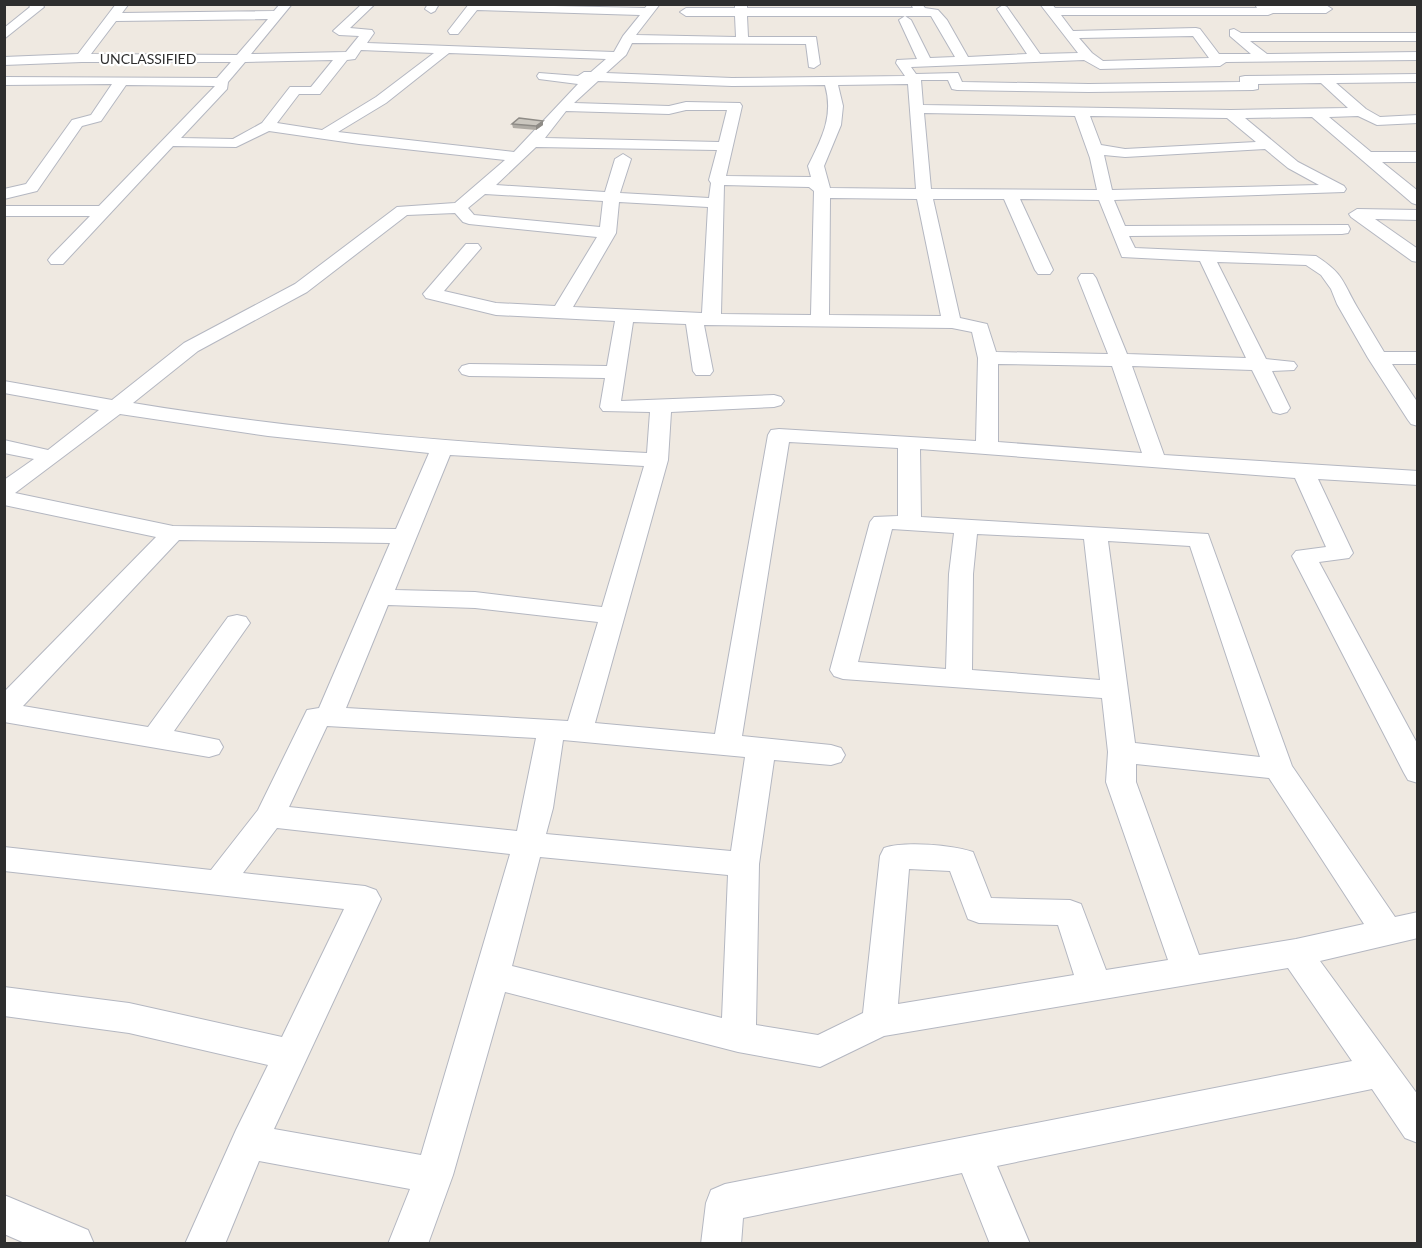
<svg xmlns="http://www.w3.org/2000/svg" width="1422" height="1248" viewBox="0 0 1422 1248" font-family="Lato,sans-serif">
	<rect width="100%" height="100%" fill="#efe9e1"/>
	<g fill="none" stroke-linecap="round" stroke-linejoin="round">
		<defs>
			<g id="street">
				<polygon points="28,4 42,4 44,7 4,39 4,28 30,7"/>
				<path d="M116,4l12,1 -6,8 152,-2 6,-7h12l-41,50 95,-2 13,-16 -20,-1 -6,-4 29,-27h13l-25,24 22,2 2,3 -7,10 247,9 9,-16 17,-21 -163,-5 -19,24h-8l-2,-3 21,-27 176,4 3,-4h12l-24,31 100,2 -1,-21h-49l-6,-4 6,-4h49v-4h12v4h166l-2,-4h11l3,4 13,2 9,10 21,37 59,-3 -30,-45 6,-4 4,2 33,47 38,-1 -38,-49h12l3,4h202l-2,-4 71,1 6,4 -6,4h-53l-5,2h-207l12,16 123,-3 4,1 19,25h32l-21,-18v-6l4,-1 7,4h177v8h-168l17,13 151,-2v8l-192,2 -6,4 -120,3 -16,-9 -173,7 5,7 42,-1 4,9 127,2 151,-2v-5l5,-1 173,-2v8l-82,1 30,26 14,8 38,-2v8l-41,2 -19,-9 -29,1 42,35h47v10h-36l36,29v14l-6,-2 -100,-86 -67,1 53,44 46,24 2,3 -2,3 -230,8 11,26 223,-1 2,4 -2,4 -6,1 -213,2 6,12 181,8c28,18 26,25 41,51 9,15 18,30 27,45h34v12h-26l26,39v23l-7,-2 -3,-4 -40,-62 -31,-54 -6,-15 -10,-14 -15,-10 -89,-3 49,97 28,3 3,4 -3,4 -22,1 18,37 -3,4 -7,2 -7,-2 -21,-42 -120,-4 32,89 254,16v14l-100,-6 35,74 -4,5 -30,4 99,183v38l-10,-3 -4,-7 -112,-217 4,-5 30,-4 -31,-69 -375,-29 1,68 287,17 84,232 103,151 23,-5v26l-98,23 98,134v48l-13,-5 -33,-49 -375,77 33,78h-40l-28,-71 -219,45 -2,26h-40l5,-41 5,-13 14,-6 627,-123 -64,-93 -404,68 -64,31 -82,-15 -233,-60 -52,183 -25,69h-40l22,-55 -151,-28 -34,83h-40l51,-114 32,-65 -139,-32 -125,-17v-29l125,16 153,34 62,-128 -340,-38v-24l207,23 47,-60 49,-100 12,-2 71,-165 -211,-3 -156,166 125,21 80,-110 9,-2 9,2 4,6 -76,108 45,9 4,7 -4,7 -10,3 -205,-35v-30l152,-155 -152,-32v-25l30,-21 -30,-6v-13l44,10 51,-40 -95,-17v-12l108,19 72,-57 111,-59 102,-77 58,-4 50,-43 -146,-16 -90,-13 -33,16 -63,-1 -110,118h-12l-3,-4 3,-4 39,-40h-86v-10h95l116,-120 -89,-1 -25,36 -19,5 -45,65 -33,8v-10l22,-5 46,-64 19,-5 21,-31 -108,1v-8l213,1 14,-16h-149l-78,3v-8l74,-3zM747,16h184l24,41 -25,1 -19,-38 -6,-4 -6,4 18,39 -20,1 -1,3 9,13 -173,2 -126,-5 20,-18 6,-12 174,1 3,23 5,1 6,-4 -4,-27h-68zM268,19l-31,36 -146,-1 25,-33zM1193,36l16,22 -106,3 -11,-8 -13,-15zM361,50l73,3 -58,44 -54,33 -45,-7 22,-29h21l27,-34 8,-1zM449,53l157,6 -15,13h-7l-6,4 -39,-3 -2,3 2,3 39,5 -64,68 -176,-20 48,-29zM333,60l-22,27h-21l-28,36 -29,16 -52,-1 46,-49 1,-7 17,-20zM921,80h27l4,9 5,1 132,2 164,-2 5,-1v-5l63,-1 27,25 -117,2 -308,-5zM598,81l134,5 93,-1c9,31 -3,53 -17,81l3,11 -85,-1 16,-70 -2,-3 -54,-1 -17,4 -95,-3zM908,84l8,105 -86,-1 -6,-22 17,-41 2,-19 -5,-21zM686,110h41l-8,32 -174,-4 21,-27 103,3zM924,113l151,3 15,42 7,32 -166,-1zM1090,116l137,2 29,24 -131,7 -24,-4zM536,147l180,3h1l-8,30 2,3 -2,15 -89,-5 11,-34 -8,-5 -8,5 -10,33 -109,-7zM1265,149l23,19 31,17 -207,5 -8,-35 21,2zM724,185l85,2 5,4 -3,124 -90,-1zM485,194l118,7 -3,26 -126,-12 -6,-7zM830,198l87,1 24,117 -112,-1zM933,199h71l31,71 3,4h12l3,-4 -33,-71 79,1 23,57 78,4 46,97 -119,-4 -31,-76 -3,-4h-12l-3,4 30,76 -112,-2 -9,-28 -27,-6zM619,202l89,5 -6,106 -129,-6 43,-74zM455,213l8,9 6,2 128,13 -42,69 -59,-3 -52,-12 37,-43 -3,-4h-12l-43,50 3,4 70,17 119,6 -8,45 -138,-2 -7,2 -3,4 3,4 7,2 136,2 -5,29 3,4 47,1 -3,41c-173,-9 -343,-22 -514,-50l65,-52 109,-59 100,-77zM633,322l53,2 7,47 3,4h14l3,-4 -9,-46 248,3 20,4 6,26 -2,83 -197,-12 -8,1 -3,5 -53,299 -120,-11 73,-263 3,-48 103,-5 7,-2 3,-4 -3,-4 -7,-2 -153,6zM998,364l114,2 30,87 -144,-11zM120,414l148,22 161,17 -33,76 -223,-3 -158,-33zM789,442l109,6v68l-24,1 -4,5 -40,148 4,6 9,3 259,19 6,54 -2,30 62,178 -62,10 -25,-66 -11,-4 -79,-2 -18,-46c-21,-7 -68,-11 -89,-4l-4,8 -17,157 -45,22 -62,-10 3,-161 15,-104 57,5 10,-3 4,-7 -4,-7 -10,-3 -89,-9zM450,455l194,11 -42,141 -127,-15 -80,-2zM892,529l62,4 -5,41 -3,95 -88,-7zM977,534l107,5 16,141 -128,-10 1,-96zM1108,541l82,5 70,211 -125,-14zM388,605l87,3 123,14 -30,99 -222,-13zM327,726l209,12 -19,93 -228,-24zM563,740l182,17 -14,94 -185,-17 7,-26zM1136,764l133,14 95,146 -68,15 -97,16 -63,-173zM277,828l233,26 -89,301 -147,-26 107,-230 -5,-9 -11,-4 -122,-13zM540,857l188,18 -6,143 -210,-52zM909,869l41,2 18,48 11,4 79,2 16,50 -176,29z"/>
				<polygon points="428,4 439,4 435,11 431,13 425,9"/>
				<polygon points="1357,209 1418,210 1418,220 1375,219 1418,249 1418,262 1412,261 1351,217 1349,214"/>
				<polygon points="4,1195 88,1230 94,1244 27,1244 4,1234"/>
			</g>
		</defs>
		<!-- street casing -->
		<use href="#street" stroke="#b4b7c1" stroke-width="2"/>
		<!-- street -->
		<use href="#street" fill="#fff" fill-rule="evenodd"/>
	</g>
	<!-- wall -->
	<polygon fill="#afaba4" points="512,124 543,125 536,130 513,128"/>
	<!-- shaded-wall -->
	<polygon fill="#8e8b86" points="543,121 543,125 536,130 536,126"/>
	<!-- building -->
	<polygon fill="#cbc7bf" stroke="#8e8b86" stroke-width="1.5" points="519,118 543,121 536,126 512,124"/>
	<g text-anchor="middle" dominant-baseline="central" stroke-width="4.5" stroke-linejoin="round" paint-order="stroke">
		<!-- far-street labels -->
		<g font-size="14" fill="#2e2e2e" stroke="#fff">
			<text x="148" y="58">UNCLASSIFIED</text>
		</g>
	</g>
	<!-- border -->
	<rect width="1422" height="1248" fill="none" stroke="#2e2e2e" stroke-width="12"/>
</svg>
